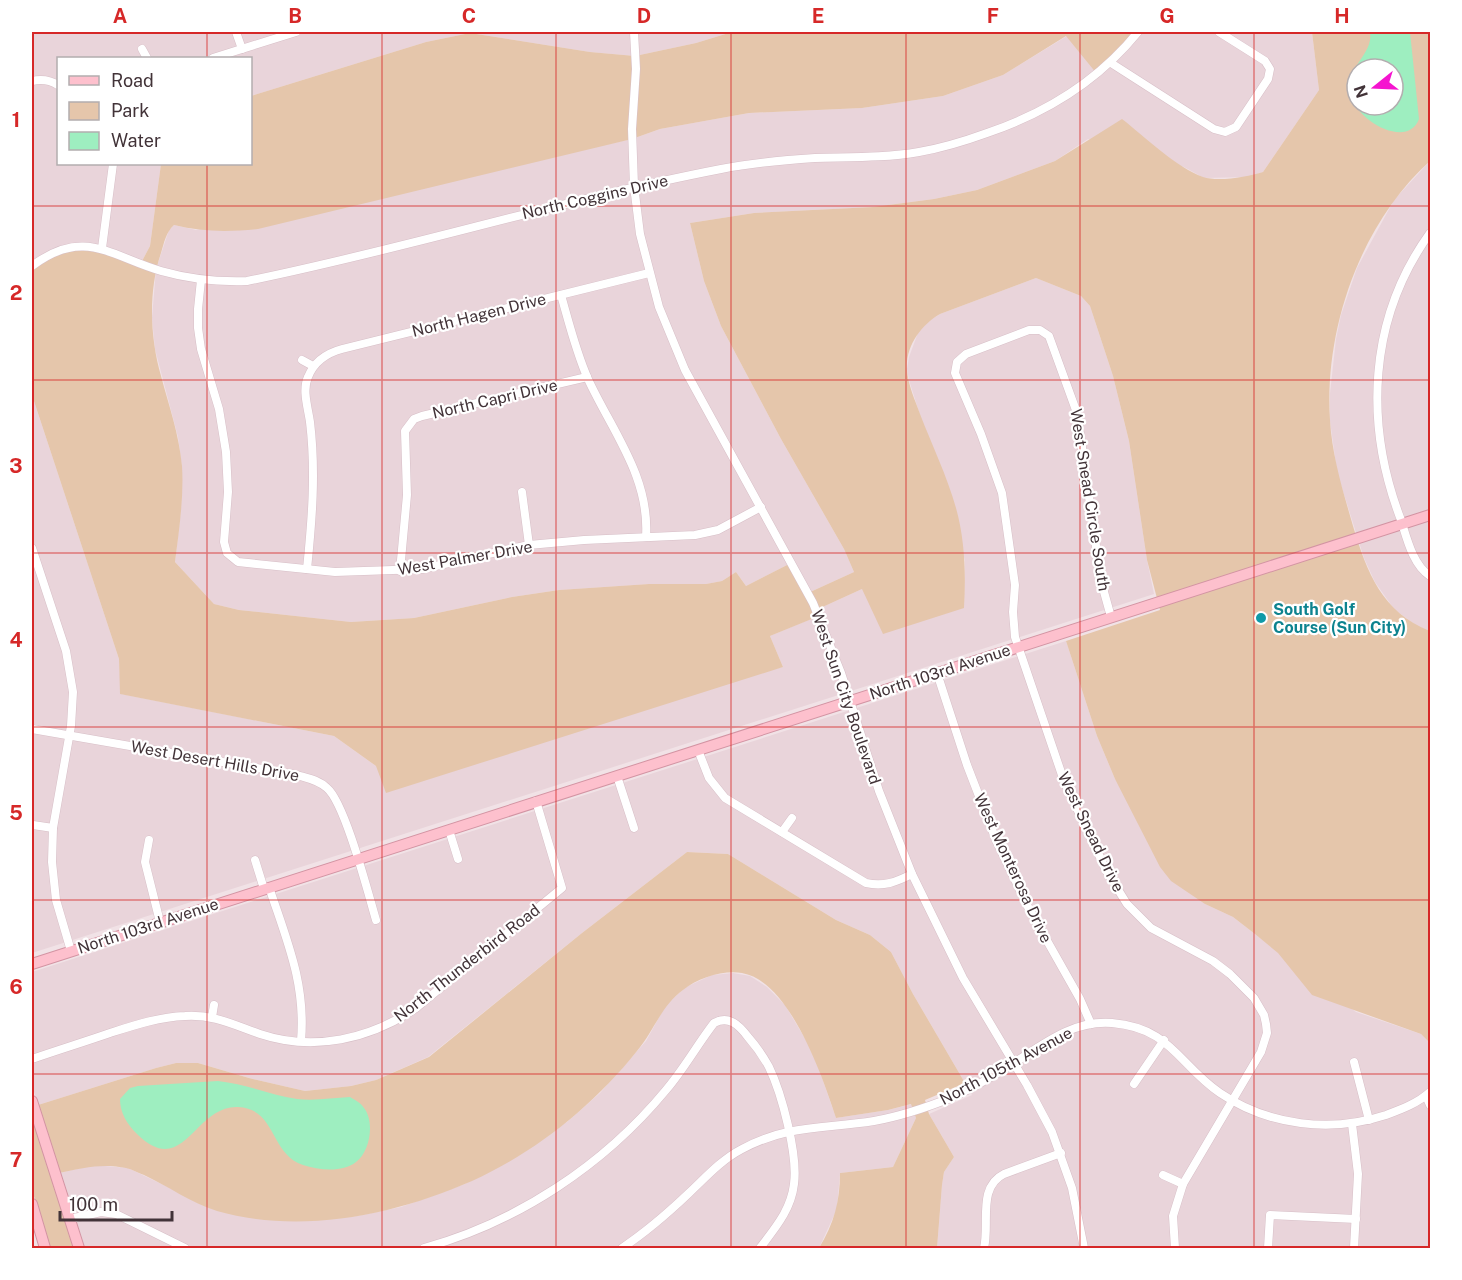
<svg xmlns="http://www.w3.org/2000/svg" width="1462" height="1280" viewBox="0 0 1462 1280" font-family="'Public Sans',sans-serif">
	<rect width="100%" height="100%" fill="#f1e2e6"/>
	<!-- residential -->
	<g fill="#e9d4da">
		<polygon points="32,32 732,32 696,43 635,56 590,52 470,33 426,42 251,96 250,58 58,58 58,164 161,164 150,246 141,263 32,266"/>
		<polygon points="1138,32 1312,32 1319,90 1263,172 1248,177 1204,178 1184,167 1088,139 1055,161 977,190 934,199 873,207 754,213 690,223 704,281 721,326 781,439 844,549 854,572 808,593 791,563 746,586 736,572 722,581 706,584 649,584 559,590 512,597 414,618 351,622 239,610 214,604 175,562 181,509 182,467 178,437 155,349 152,318 156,269 169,230 174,225 196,230 632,139 660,129 749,113 862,108 943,96 1003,75 1067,36"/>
		<polygon points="1430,161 1430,631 1417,626 1394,609 1375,582 1364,558 1337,472 1330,421 1330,393 1336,339 1341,315 1357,268 1394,200"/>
		<polygon points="1036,278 1081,296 1090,306 1113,376 1129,441 1147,560 1154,594 32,953 32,395 119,659 121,694 334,736 376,766 783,667 770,636 818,616 816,610 862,589 964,608 965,560 909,380 907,369 909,357 919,330 932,319 940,314"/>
		<polygon points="1066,641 1097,736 1115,779 1205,904 1233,917 1356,1012 1421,1034 1430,1043 1430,1248 937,1248 942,1185 944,1172 954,1157 929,1114 972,1095 913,994 891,952 870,935 836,920 728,854 687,852 582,933 428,1057 376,1080 351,1086 305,1091 249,1078 198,1063 176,1063 156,1068 38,1105 32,1085 32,972"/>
		<polygon points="733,973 750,976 767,987 785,1005 813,1052 836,1118 888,1110 912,1104 916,1118 893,1167 840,1173 837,1209 819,1248 85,1248 59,1173 94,1165 128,1168 216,1210 304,1220 357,1216 401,1207 465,1184 567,1122 600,1093 646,1041 666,1005 686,987 712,975"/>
	</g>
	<!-- green -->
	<g fill="#e5c6ab" fill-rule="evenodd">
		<path d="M732,32h406l-41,42 -31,-38 -63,39 -60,21 -81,12 -113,5 -89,16 -28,10 -374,90c-29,3 -56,3 -84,-4 -8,7 -10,18 -13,28 -13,38 -11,85 0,123 8,30 18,58 21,90 2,32 -3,64 -7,96l39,42 25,6 112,12 63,-4 98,-21 47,-7 90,-6h57l16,-3 14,-9 10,14 45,-23 17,30 46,-21 -10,-23 -63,-110 -60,-113 -17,-45 -14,-58 64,-10 119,-6 61,-8 43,-9 78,-29 67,-42c22,17 55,49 81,58 15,5 45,0 60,-5l56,-82 -7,-58h118v129c-69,62 -106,167 -100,259 2,36 13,71 23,106 14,47 29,86 77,105v412l-9,-9 -109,-39 -34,-42 -23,-19 -22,-17 -28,-13 -34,-23 -11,-14 -45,-88 -18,-43 -31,-95 94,-31 -13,-50 -18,-119 -16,-65 -23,-70 -9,-10 -45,-18 -96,36c-19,11 -35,33 -33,56 1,15 8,30 13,44 12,31 27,62 36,94 9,32 10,67 8,100l-81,26 -21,-45 -46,21 3,6 -49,20 13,31 -397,126 -10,-27 -42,-30 -214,-42 -1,-35 -87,-264v-129l14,-10 35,-9 60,16 9,-17 11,-82h89l1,-68 175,-54 44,-9 120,19 45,4 61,-13zM1357,69h36v36h-36z"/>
		<path d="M687,852l41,2 108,66 34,15 21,17 22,42 52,89 -40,17 4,14 25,43 -10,15 -2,13 -5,63h-118c15,-24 21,-47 21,-75l53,-6 23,-49 -5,-14 -23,6 -52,8c-13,-40 -46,-137 -94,-145 -19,-3 -44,5 -59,17 -22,16 -29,41 -46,61 -44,55 -101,101 -165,130 -78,34 -171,54 -255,30 -26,-8 -49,-25 -73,-36 -6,-2 -12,-6 -18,-7 -23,-5 -44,0 -67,5l-21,-68 118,-37 20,-5h22l51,15 56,13 46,-5 25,-6 53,-23 153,-124z"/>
		<polygon points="32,1112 75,1248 50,1248 32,1190"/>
	</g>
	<!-- water -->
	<g fill="#9eeec0" fill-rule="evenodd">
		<path d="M1370,32h40l9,87c-11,30 -61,3 -68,-23 -7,-30 23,-41 19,-64zM1357,69h36v36h-36z"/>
		<path d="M218,1081c28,3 52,14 79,18 17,2 36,-1 53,-2 5,3 11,6 14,11 11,14 6,44 -8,54 -14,11 -37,8 -53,3 -34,-12 -26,-56 -65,-58 -44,-2 -54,73 -101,27 -10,-10 -17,-21 -17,-35l10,-11 8,-2z"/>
	</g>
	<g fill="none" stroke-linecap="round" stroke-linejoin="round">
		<defs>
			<g id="street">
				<polyline points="236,32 242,49"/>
				<polyline points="634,32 636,69 632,129 634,186 640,234 659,307 685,370 813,603 841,673 879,791 912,874 963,978 1027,1085 1052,1132 1072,1188 1084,1248"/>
				<polyline points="142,49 147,58"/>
				<polyline points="213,58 296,32"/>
				<polyline points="1111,63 1214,129 1225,132 1236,127 1268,79 1270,69 1265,61 1219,32"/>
				<path d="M32,81c9,-2 18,-1 26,4"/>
				<path d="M1430,233c-62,86 -66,191 -29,287 6,19 12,45 29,56"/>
				<polyline points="102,248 113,164"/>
				<path d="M32,266c52,-39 78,-10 129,5 28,8 57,11 86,10 159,-32 314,-81 474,-112 31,-6 63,-9 94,-11 35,-1 70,0 104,-6 23,-4 46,-11 68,-19 59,-20 112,-53 151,-101"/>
				<polyline points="201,280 198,309 198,328 201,349 219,409 226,452 228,492 224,542 227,553 238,562 335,572 422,569 529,545 584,540 695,535 718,530 761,507"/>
				<path d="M561,295c8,28 15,57 27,84 24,52 62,98 58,158"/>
				<polyline points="302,360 313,366"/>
				<polyline points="522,492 529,545"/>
				<polyline points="32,548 66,651 73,692 71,726 53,828 52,862 56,900 71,951"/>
				<path d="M307,569c5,-49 9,-97 3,-147 -2,-14 -8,-32 -2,-45 6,-15 19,-24 34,-28l307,-76"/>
				<polyline points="400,571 407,495 405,431 414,419 422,416 587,377"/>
				<polyline points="1111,617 1101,581 1077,413 1049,336 1040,330 1029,330 966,354 957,362 955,373 981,434 1002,493 1015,585 1013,612 1015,637 1064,781 1107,872 1127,904 1151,928 1213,961 1230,974 1254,998 1264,1015 1266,1024 1267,1033 1261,1052 1183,1184 1173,1216 1175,1248"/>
				<polyline points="937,673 967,765 996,840 1028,907 1080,999 1091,1024"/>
				<path d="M32,729l265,46c10,3 22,5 30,13 18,15 41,105 49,132"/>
				<path d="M698,750l11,28 16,20 141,85c18,4 30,-1 46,-9"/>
				<polyline points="617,776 634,828"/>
				<polyline points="33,825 53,828"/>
				<polyline points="449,830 458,859"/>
				<polyline points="782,832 792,818"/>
				<polyline points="149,840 145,862 160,922"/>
				<polyline points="255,860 264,889"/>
				<path d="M269,887c18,54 37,97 32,154"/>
				<polyline points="212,1017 214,1005"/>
				<path d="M32,1059c26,-9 52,-17 78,-26 25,-8 49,-16 75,-17 28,-2 49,9 75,18 54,18 110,5 156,-26l146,-120 -26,-87"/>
				<polyline points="1354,1062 1369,1120"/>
				<polyline points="1134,1084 1164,1040"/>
				<polyline points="1426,1096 1430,1105"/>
				<polyline points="1352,1124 1358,1174 1354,1248"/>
				<polyline points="1163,1175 1183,1184"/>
				<polyline points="70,1219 101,1212 116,1214 185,1248"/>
				<path d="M424,1248c94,-26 180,-83 242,-158 18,-21 31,-45 48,-67 15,-8 25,2 34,14 8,9 15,19 21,30 13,27 29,88 25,117 -3,26 -19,44 -34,64"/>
				<path d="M622,1248c24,-16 46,-35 67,-55 17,-16 32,-33 53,-44 47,-25 82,-20 132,-28 28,-5 54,-14 79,-24 22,-10 44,-23 64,-36 29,-19 58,-41 95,-38 59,5 66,41 108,70 49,33 111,40 166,22 16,-6 32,-12 44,-23"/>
				<path d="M984,1248c6,-24 -7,-61 20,-74l57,-21"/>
				<polyline points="1268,1248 1270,1215 1356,1219"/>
			</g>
			<g id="secondary">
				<polyline points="32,964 1430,515"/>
				<polyline points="32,1101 79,1248"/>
				<polyline points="32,1204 45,1248"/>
			</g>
		</defs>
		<!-- street casing -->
		<use href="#street" stroke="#d7bfc7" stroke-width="9"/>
		<!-- secondary casing -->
		<use href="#secondary" stroke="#d394a3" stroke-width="12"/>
		<!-- street -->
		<use href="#street" stroke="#fff" stroke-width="8"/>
		<!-- secondary -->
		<use href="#secondary" stroke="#fdc0cd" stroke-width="10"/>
	</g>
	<!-- grid -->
	<path fill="none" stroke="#d62828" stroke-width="1.5" stroke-opacity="0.55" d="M207,32v26M382,32v1216M556,32v1216M731,32v1216M906,32v1216M1080,32v1216M1254,32v1216M207,164v1084M32,206h1398M32,380h1398M32,553h1398M32,727h1398M32,900h1398M32,1074h1398"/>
	<!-- markers -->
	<circle fill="#0f9aa8" stroke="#fff" stroke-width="2" cx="1261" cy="618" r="6"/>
	<g text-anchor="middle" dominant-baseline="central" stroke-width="4.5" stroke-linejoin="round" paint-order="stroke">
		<!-- street labels -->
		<g font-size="16" fill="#423338" stroke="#fff">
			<text transform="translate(595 197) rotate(-13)">North Coggins Drive</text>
			<text transform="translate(479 315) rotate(-14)">North Hagen Drive</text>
			<text transform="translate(495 399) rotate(-13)">North Capri Drive</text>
			<text transform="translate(1090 500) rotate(81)">West Snead Circle South</text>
			<text transform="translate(465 558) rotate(-10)">West Palmer Drive</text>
			<text transform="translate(940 672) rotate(-18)">North 103rd Avenue</text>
			<text transform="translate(846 697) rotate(71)">West Sun City Boulevard</text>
			<text transform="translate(215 761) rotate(10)">West Desert Hills Drive</text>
			<text transform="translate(1091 832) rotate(64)">West Snead Drive</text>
			<text transform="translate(1013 868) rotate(65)">West Monterosa Drive</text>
			<text transform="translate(148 926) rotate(-18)">North 103rd Avenue</text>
			<text transform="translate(467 963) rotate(-38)">North Thunderbird Road</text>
			<text transform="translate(1006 1066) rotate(-28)">North 105th Avenue</text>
		</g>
		<!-- culture labels -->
		<g font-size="16" font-weight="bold" fill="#0d838f" stroke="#fff" text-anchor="start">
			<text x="1273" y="609">South Golf<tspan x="1273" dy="18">Course (Sun City)</tspan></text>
		</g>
	</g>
	<!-- border -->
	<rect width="1462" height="1280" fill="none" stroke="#ffffff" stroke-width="66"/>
	<!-- legend -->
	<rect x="57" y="57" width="195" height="108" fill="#ffffff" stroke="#b3adaf" stroke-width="1.5"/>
	<rect x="69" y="76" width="30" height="9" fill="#fdc0cd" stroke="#b3adaf" stroke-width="1.5"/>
	<text x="111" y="87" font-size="18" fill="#423338">Road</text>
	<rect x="69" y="102" width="30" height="18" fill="#e5c6ab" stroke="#b3adaf" stroke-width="1.5"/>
	<text x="111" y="117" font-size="18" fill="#423338">Park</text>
	<rect x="69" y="132" width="30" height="18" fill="#9eeec0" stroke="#b3adaf" stroke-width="1.5"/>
	<text x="111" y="147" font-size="18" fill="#423338">Water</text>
	<!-- north arrow -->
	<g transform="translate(1375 87) rotate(252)"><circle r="28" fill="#ffffff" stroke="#b3adaf" stroke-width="1.5"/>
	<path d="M0-4.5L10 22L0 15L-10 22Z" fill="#f514cf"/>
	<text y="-9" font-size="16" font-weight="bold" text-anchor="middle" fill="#423338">N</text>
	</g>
	<!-- scale -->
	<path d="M60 1211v9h112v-9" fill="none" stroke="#423338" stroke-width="3"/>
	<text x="69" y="1211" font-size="18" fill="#423338" stroke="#ffffff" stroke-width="4.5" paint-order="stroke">100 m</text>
	<rect x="33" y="33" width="1396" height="1214" fill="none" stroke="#d62828" stroke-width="2"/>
	<g font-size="20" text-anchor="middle" font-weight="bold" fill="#d62828">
		<text x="120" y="23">A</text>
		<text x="295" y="23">B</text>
		<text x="469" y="23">C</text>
		<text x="644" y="23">D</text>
		<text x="818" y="23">E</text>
		<text x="993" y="23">F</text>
		<text x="1167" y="23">G</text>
		<text x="1342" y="23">H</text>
		<text x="16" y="127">1</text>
		<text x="16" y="300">2</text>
		<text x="16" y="473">3</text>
		<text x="16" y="647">4</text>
		<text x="16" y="820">5</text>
		<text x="16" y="994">6</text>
		<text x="16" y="1167">7</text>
	</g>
</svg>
